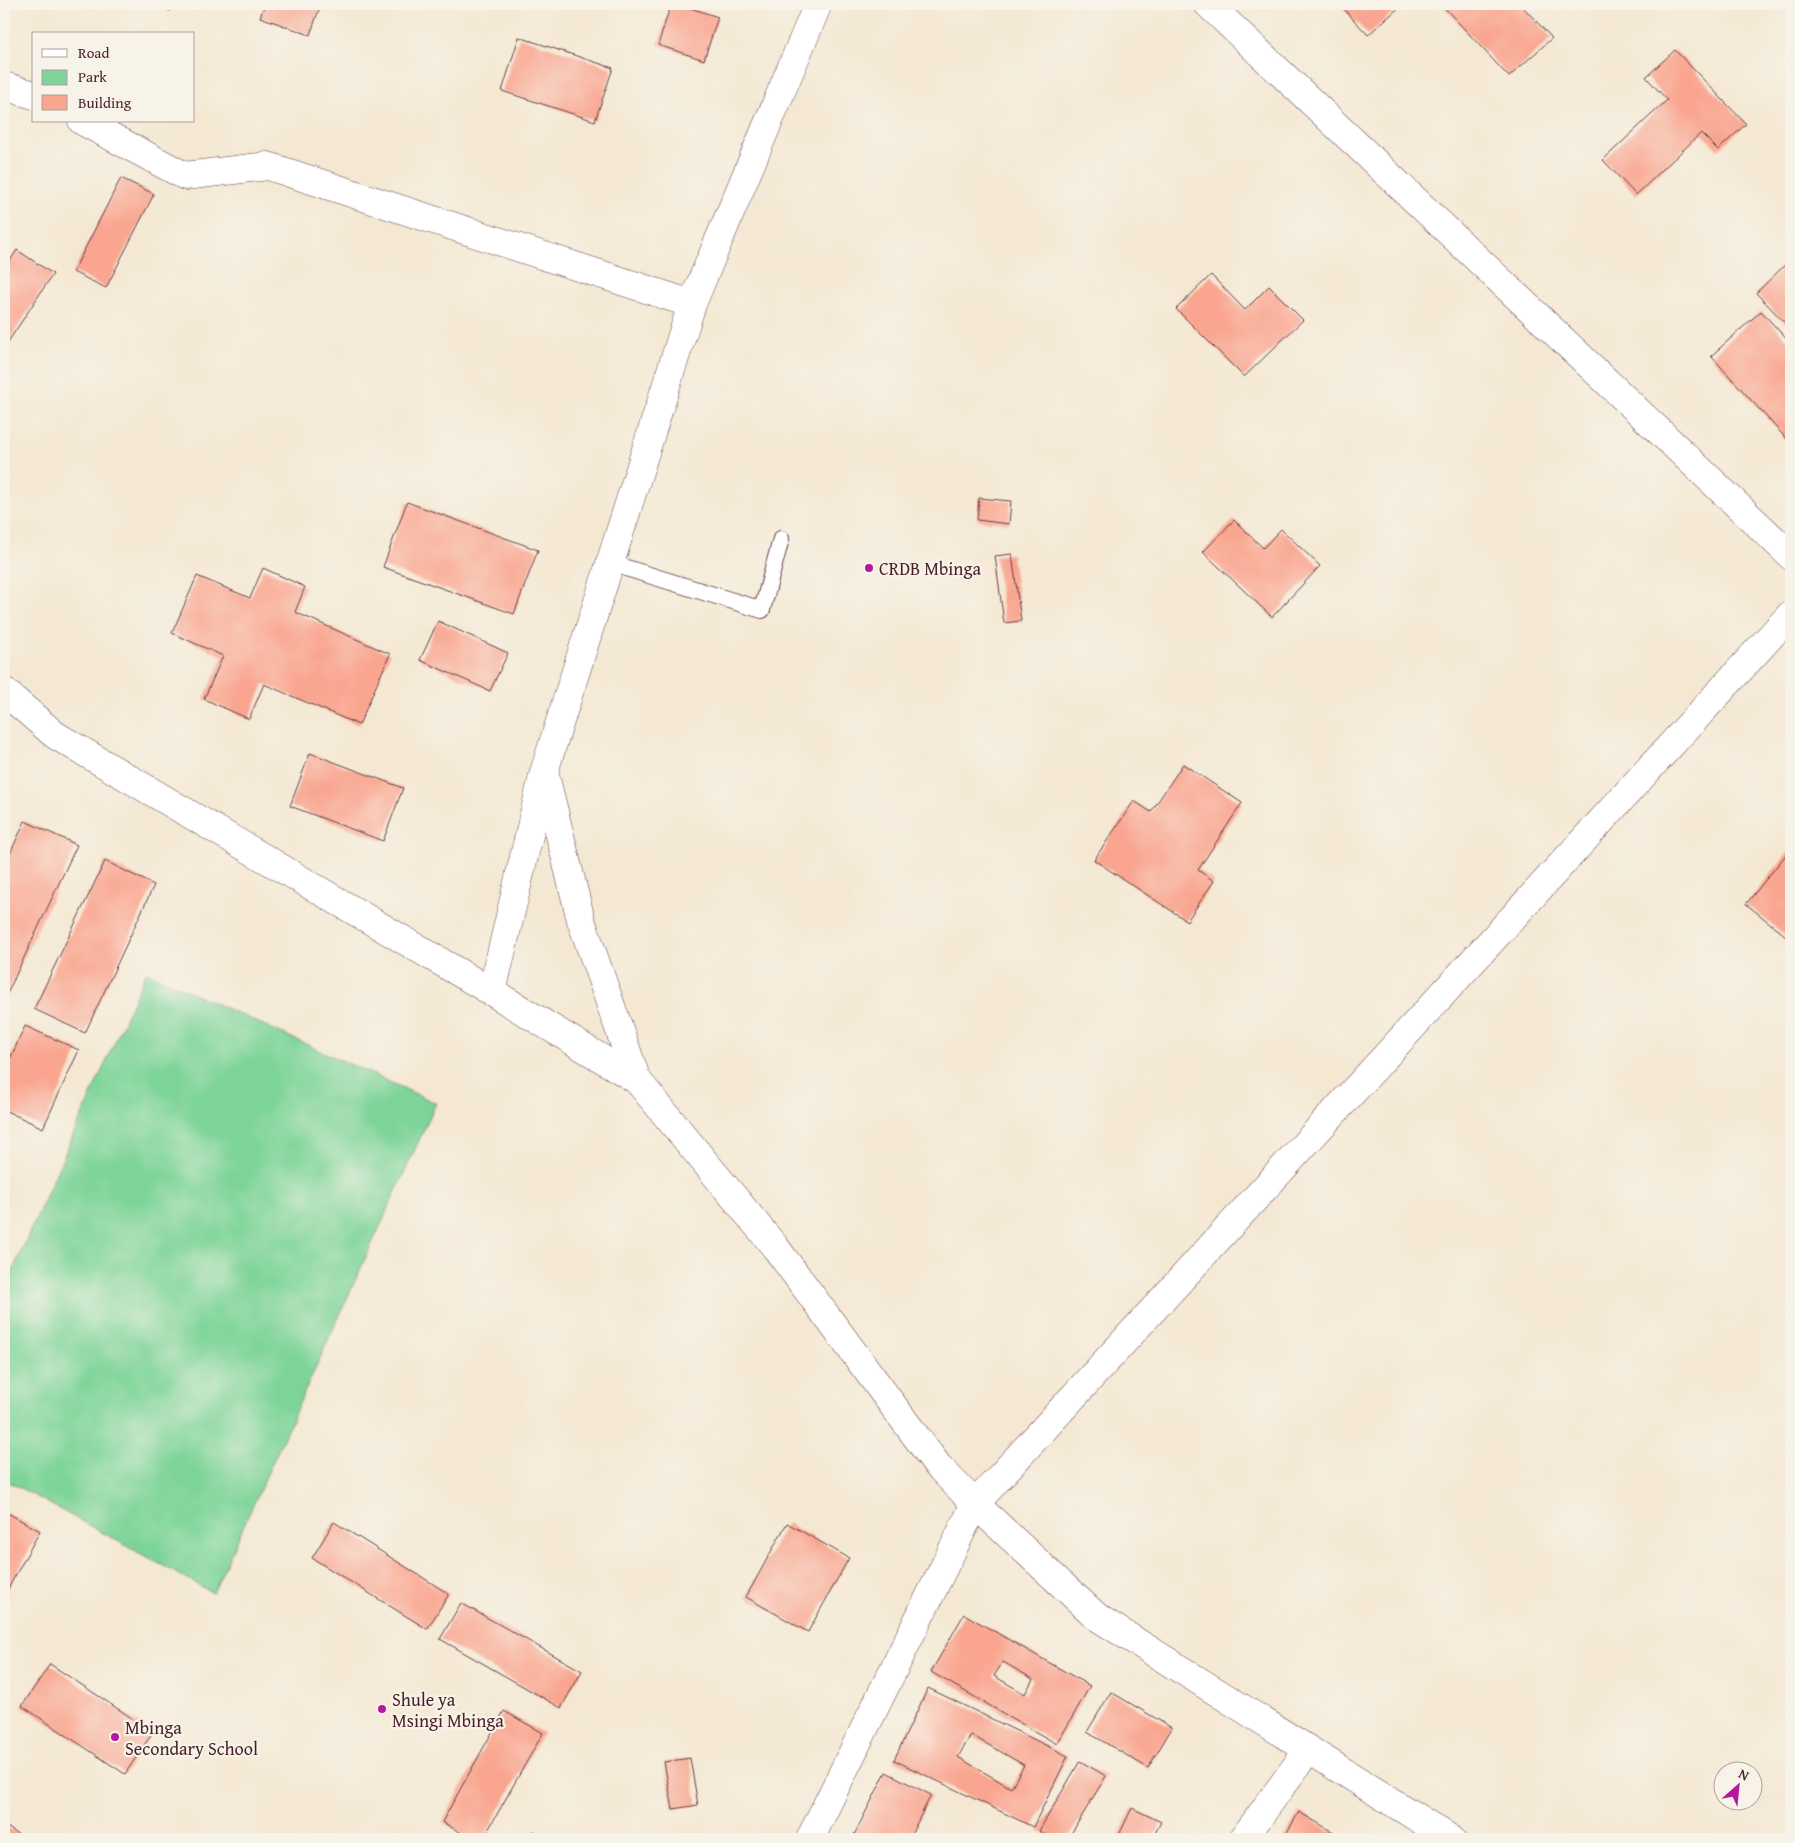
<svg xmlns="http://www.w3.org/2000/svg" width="1795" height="1843" viewBox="0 0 1795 1843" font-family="'Gentium Book Plus',serif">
	<rect width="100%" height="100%" fill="#f7f3e8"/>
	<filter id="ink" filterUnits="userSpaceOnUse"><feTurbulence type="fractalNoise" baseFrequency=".02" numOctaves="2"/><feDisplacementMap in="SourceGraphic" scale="10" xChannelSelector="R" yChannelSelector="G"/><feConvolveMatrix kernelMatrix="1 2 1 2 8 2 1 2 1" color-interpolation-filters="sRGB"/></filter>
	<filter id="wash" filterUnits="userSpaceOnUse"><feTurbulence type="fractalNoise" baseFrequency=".0096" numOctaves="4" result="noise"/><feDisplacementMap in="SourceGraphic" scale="20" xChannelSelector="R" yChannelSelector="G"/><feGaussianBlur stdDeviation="1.12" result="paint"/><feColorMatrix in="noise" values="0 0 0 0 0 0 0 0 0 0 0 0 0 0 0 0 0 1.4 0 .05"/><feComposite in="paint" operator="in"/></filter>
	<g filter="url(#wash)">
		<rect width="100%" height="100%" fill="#f4e8d3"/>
		<!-- green -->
		<polygon fill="#7dd499" stroke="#647a62" points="146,972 436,1103 213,1593 4,1479 4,1290"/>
		<g id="blocks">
			<!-- building -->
			<g fill="#f9a58f" fill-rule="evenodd">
				<polygon points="155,4 173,4 170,11"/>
				<polygon points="265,4 321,4 310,35 260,17"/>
				<polygon points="671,4 678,4 718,17 704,60 658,45"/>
				<polygon points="1339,4 1403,4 1368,35"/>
				<polygon points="1441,4 1520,4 1552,38 1509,77"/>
				<polygon points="519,37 613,68 595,121 502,91"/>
				<polygon points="1675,50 1746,124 1718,150 1701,133 1636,195 1603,160 1667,100 1646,77"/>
				<polygon points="121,178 154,194 106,288 73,272"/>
				<polygon points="17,250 53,274 4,348 4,270"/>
				<polygon points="1791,259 1791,324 1789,327 1756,293"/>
				<polygon points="1211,275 1245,310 1269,286 1303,320 1244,377 1176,309"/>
				<polygon points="1761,311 1791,344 1791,444 1711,356"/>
				<polygon points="979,498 1011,501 1009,524 977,520"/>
				<polygon points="407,502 538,550 514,614 383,567"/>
				<polygon points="1234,520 1263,548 1281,529 1320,566 1272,617 1203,552"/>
				<polygon points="1012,554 1021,621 1004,623 995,556"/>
				<polygon points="263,568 305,587 295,612 390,654 359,725 264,684 249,719 204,699 223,656 172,633 197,576 250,598"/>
				<polygon points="438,621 508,653 490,691 420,660"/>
				<polygon points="310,753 403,788 383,841 290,806"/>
				<polygon points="1183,764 1242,803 1198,870 1214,881 1187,921 1094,860 1134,801 1151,812"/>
				<polygon points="25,821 77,845 6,996 4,995 4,867"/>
				<polygon points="1789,851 1791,853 1791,940 1746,904"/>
				<polygon points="105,861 154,885 85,1033 34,1009"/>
				<polygon points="25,1026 79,1050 43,1128 4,1110 4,1072"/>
				<polygon points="4,1511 40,1531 4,1596"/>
				<polygon points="334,1522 449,1594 427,1629 312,1558"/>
				<polygon points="787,1523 849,1558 808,1632 746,1597"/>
				<polygon points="461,1603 582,1671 561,1708 440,1639"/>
				<path d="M964,1614l126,72 -33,58 -126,-72zM1003,1662l30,17 -8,15 -31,-18z"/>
				<polygon points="50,1664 153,1732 125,1774 22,1706"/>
				<path d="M928,1688l140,68 -35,71 -139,-67zM971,1735l53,30 -13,23 -53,-31z"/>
				<polygon points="1111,1692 1172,1728 1148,1768 1087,1732"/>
				<polygon points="504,1711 543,1733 483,1839 472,1839 442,1822"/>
				<polygon points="690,1758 698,1805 673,1809 664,1762"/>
				<polygon points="1080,1761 1106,1776 1068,1839 1053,1839 1039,1831"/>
				<polygon points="886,1772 931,1795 909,1839 858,1839 853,1837"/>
				<polygon points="1132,1808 1161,1822 1152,1839 1117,1839"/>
				<polygon points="1299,1812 1345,1839 1283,1839"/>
				<polygon points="4,1825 25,1839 4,1839"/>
				<polygon points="535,1831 540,1839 522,1839"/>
			</g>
		</g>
	</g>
	<g filter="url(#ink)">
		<use href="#blocks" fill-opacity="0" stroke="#643d44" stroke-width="1"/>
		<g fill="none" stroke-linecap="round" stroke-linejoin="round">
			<defs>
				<polyline id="service" points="610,563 762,610 781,539"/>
				<g id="minor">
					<polyline points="1208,4 1791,556"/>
					<polyline points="4,86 34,95"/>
					<polyline points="82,121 185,176 268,166 692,304"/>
					<polyline points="545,775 581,920 637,1080"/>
					<polyline points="492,992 544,772 692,304 818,4"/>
					<polyline points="810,1839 975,1504 1791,614"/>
					<polyline points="1243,1839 1308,1750"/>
				</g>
				<polyline id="tertiary" points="4,691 55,735 492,992 637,1080 776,1248 938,1466 975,1504 1097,1617 1451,1839"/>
			</defs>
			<!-- service casing -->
			<use href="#service" stroke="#643d44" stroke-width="18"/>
			<!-- minor casing -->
			<use href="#minor" stroke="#643d44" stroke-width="29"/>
			<!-- tertiary casing -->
			<use href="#tertiary" stroke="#643d44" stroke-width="29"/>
			<!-- service -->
			<use href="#service" stroke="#fff" stroke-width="16"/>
			<!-- minor -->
			<use href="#minor" stroke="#fff" stroke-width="28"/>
			<!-- tertiary -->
			<use href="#tertiary" stroke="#fff" stroke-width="28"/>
		</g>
	</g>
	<!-- markers -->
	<g fill="#b5179e" stroke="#f7f3e8" stroke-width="2">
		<circle cx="869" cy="568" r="5"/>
		<circle cx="382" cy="1709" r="5"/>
		<circle cx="115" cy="1737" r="5"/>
	</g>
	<g text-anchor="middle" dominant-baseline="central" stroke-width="4.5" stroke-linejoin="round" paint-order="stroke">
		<!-- poi labels -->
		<g font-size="18" fill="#4a1f2b" stroke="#f7f3e8" text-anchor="start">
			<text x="879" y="568">CRDB Mbinga</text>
			<text x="392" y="1699">Shule ya<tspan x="392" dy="21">Msingi Mbinga</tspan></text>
			<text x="125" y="1727">Mbinga<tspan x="125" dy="21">Secondary School</tspan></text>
		</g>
	</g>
	<!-- margin -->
	<rect width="1795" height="1843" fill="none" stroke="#f7f3e8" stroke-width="20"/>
	<!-- legend -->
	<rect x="32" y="32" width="162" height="90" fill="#f7f3e8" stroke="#b29e9c"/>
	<rect x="42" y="49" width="25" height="8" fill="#ffffff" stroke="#b29e9c"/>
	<text x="78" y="58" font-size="15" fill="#4a1f2b">Road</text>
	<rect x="42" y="70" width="25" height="15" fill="#7dd499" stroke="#b29e9c"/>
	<text x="78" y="82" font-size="15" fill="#4a1f2b">Park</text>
	<rect x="42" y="95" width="25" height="15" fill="#f9a58f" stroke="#b29e9c"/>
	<text x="78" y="108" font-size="15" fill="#4a1f2b">Building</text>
	<!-- north arrow -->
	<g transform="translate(1738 1786) rotate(27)"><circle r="24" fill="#f7f3e8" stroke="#b29e9c"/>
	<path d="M0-4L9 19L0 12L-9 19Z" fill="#b5179e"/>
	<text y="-8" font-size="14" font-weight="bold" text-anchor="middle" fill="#4a1f2b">N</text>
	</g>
</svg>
